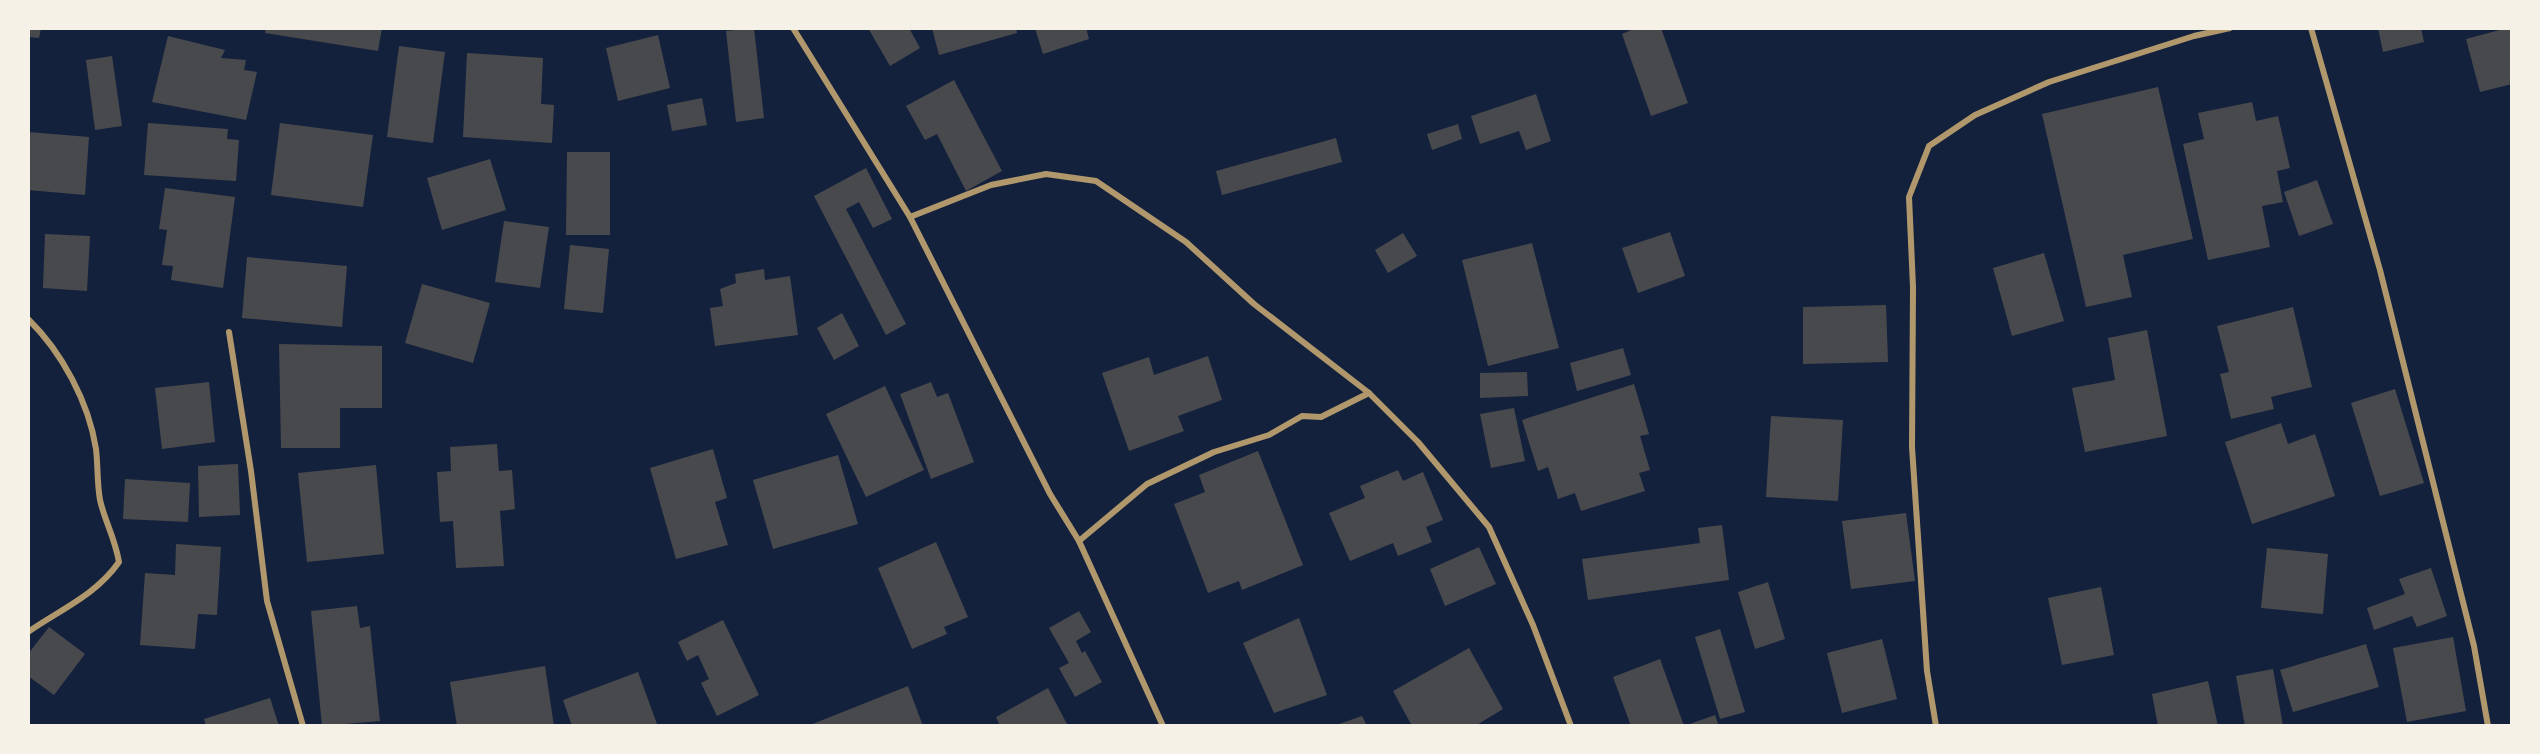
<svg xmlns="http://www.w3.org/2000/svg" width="2540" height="754" viewBox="0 0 2540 754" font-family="Overpass,sans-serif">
	<rect width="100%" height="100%" fill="#14213d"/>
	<!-- building -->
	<g fill="#48494c">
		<polygon points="28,28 41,28 39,38 28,37"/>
		<polygon points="266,28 382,28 378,51 265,33"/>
		<polygon points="754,28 764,118 736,122 726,31"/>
		<polygon points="868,28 909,28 920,48 890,66"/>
		<polygon points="932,28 1016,28 1017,33 939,55"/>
		<polygon points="1035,28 1086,28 1089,39 1043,54"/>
		<polygon points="1636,28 1661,28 1688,103 1651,116 1622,34"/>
		<polygon points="2378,28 2421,28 2424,42 2383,52"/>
		<polygon points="2507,28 2512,28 2512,84 2480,92 2466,39"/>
		<polygon points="658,35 670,88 618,101 606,48"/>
		<polygon points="168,36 225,50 221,58 246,60 244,70 257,72 246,120 152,102"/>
		<polygon points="399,46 445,52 433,143 387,137"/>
		<polygon points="467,53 543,58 541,104 554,105 552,143 463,137"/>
		<polygon points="112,56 122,126 95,130 86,60"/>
		<polygon points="954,80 1002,171 966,191 937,134 925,140 906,106"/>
		<polygon points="2158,87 2193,239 2123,255 2132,297 2086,307 2042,114"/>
		<polygon points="1536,94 1551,141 1526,150 1519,131 1480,144 1471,116"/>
		<polygon points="702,98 707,125 672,131 667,105"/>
		<polygon points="2252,102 2256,121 2278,116 2290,168 2277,171 2283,202 2262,206 2270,247 2208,260 2183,144 2204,139 2198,113"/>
		<polygon points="148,123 228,129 227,139 239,140 236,181 144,175"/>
		<polygon points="280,123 373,135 363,207 271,195"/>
		<polygon points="1458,124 1462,139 1432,150 1427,134"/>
		<polygon points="28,132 89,137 85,195 28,190"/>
		<polygon points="1336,138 1342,162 1222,195 1216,171"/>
		<polygon points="567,152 610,152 610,235 566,235"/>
		<polygon points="490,159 506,210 442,230 427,178"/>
		<polygon points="866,168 892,219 873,228 859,202 846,209 906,324 886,335 814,196"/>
		<polygon points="2317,180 2333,224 2299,236 2284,192"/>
		<polygon points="165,188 235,197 223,288 171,280 173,266 162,265 167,230 159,229"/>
		<polygon points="504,221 549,227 540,288 495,282"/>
		<polygon points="1670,232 1685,276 1638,293 1622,248"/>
		<polygon points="1403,233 1417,256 1388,273 1375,250"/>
		<polygon points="45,234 90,236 87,291 43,288"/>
		<polygon points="1532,243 1559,348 1488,366 1462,260"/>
		<polygon points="570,245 609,249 603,313 564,309"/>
		<polygon points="2044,253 2064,321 2012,336 1993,268"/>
		<polygon points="247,257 347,266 342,327 242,318"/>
		<polygon points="764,269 765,280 790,276 798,335 715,346 710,308 723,306 720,289 736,283 735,274"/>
		<polygon points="422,284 490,303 473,363 405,343"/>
		<polygon points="1886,305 1888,362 1803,364 1803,307"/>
		<polygon points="2293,307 2312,387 2271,397 2274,409 2231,419 2220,374 2229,372 2217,326"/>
		<polygon points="842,313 859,346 834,360 817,328"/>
		<polygon points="2147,330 2167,436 2085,452 2072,388 2115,380 2108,338"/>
		<polygon points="279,344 382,346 382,408 340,408 340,448 281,448"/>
		<polygon points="1623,348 1631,375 1577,391 1570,363"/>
		<polygon points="1208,356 1222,400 1178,416 1184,431 1129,451 1102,373 1149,357 1154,375"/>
		<polygon points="1527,372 1528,396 1480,398 1480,373"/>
		<polygon points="209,382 215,442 162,449 155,388"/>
		<polygon points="931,382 937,397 948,393 974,462 931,479 900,394"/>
		<polygon points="1634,384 1649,434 1640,436 1650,470 1639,473 1645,491 1581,511 1575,493 1558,499 1548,467 1538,471 1522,420"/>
		<polygon points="885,386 924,470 866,497 826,414"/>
		<polygon points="2395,389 2424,483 2380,496 2351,403"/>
		<polygon points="1514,408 1525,461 1491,468 1480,414"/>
		<polygon points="1771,416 1843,420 1838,501 1766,497"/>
		<polygon points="2281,423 2288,444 2315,434 2335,496 2252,524 2225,442"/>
		<polygon points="497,444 499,471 512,470 515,509 500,511 504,566 456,568 453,521 440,522 437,472 451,471 450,447"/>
		<polygon points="713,449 727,498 715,502 728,545 676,559 650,468"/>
		<polygon points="1258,451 1303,565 1242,590 1239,581 1208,593 1174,504 1205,492 1199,475"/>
		<polygon points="838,455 858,524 773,549 753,480"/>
		<polygon points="238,464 240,515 199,517 198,466"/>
		<polygon points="376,465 384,554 307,562 298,473"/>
		<polygon points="1398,470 1403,481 1423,472 1443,520 1426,527 1432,542 1398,556 1393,543 1350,561 1329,513 1365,498 1360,486"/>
		<polygon points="125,479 190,483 188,522 123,519"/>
		<polygon points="1906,513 1915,581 1851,589 1842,521"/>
		<polygon points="1722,525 1729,580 1588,600 1582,559 1700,543 1698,528"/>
		<polygon points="936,542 968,617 944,627 947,634 912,649 878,568"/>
		<polygon points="176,544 221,547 217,615 198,614 195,649 140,645 145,573 175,575"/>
		<polygon points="1479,547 1496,584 1445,606 1430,569"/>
		<polygon points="2267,548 2328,554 2323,614 2261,608"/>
		<polygon points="2431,568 2447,616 2417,627 2412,616 2374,630 2367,608 2405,594 2399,579"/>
		<polygon points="1768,582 1785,639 1755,649 1738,592"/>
		<polygon points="2101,587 2114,655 2062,665 2048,598"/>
		<polygon points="357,606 360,628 370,626 380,721 322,726 311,611"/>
		<polygon points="1079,611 1091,632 1076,641 1082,653 1085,651 1102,682 1075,697 1059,668 1069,663 1049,628"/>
		<polygon points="1299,618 1327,695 1274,713 1243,643"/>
		<polygon points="723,620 759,695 717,716 701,683 709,679 698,655 687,661 678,642"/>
		<polygon points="49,627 85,654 54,695 28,676 28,654"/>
		<polygon points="1720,629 1745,712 1720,719 1695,637"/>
		<polygon points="2453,637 2466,711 2407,722 2393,648"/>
		<polygon points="1882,639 1897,699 1842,713 1827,653"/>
		<polygon points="2366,644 2379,687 2293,712 2280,670"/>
		<polygon points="1469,648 1503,709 1475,726 1412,726 1393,691"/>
		<polygon points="1660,659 1684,726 1631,726 1613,677"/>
		<polygon points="545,666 554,726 457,726 450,682"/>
		<polygon points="2273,669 2283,726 2245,726 2236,676"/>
		<polygon points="638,672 657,724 572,726 563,700"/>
		<polygon points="2208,681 2218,726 2158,726 2152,694"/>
		<polygon points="908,686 923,726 810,726 810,725"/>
		<polygon points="1048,688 1068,726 1000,726 996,717"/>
		<polygon points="270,698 279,726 206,726 204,719"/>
		<polygon points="1715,715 1719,726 1687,726 1687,725"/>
		<polygon points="1362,716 1367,726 1336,726 1336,725"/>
	</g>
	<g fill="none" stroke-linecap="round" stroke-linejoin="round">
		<!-- minor -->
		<g stroke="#b1986c" stroke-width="6">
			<polyline points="793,28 910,217 1050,494 1079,541 1163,726"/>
			<polyline points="2311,28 2380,270 2474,646 2488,726"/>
			<polyline points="910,217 991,185 1046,174 1096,181 1186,242 1254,304 1369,393 1418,442 1489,527 1533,625 1571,726"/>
			<path d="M28,319c34,33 61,84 68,130 2,17 1,34 4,51 5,22 15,38 19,62 -23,33 -58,47 -91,70"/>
			<polyline points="229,332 251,471 267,601 303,726"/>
			<polyline points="1079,541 1147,484 1214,452 1269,435 1302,416 1321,417 1369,393"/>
			<polyline points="1936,726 1927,671 1912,447 1913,287 1909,197 1929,146 1975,115 2049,82 2194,36 2230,28"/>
		</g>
	</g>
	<!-- border -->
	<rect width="2540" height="754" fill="none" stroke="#f6f1e7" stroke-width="60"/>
</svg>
